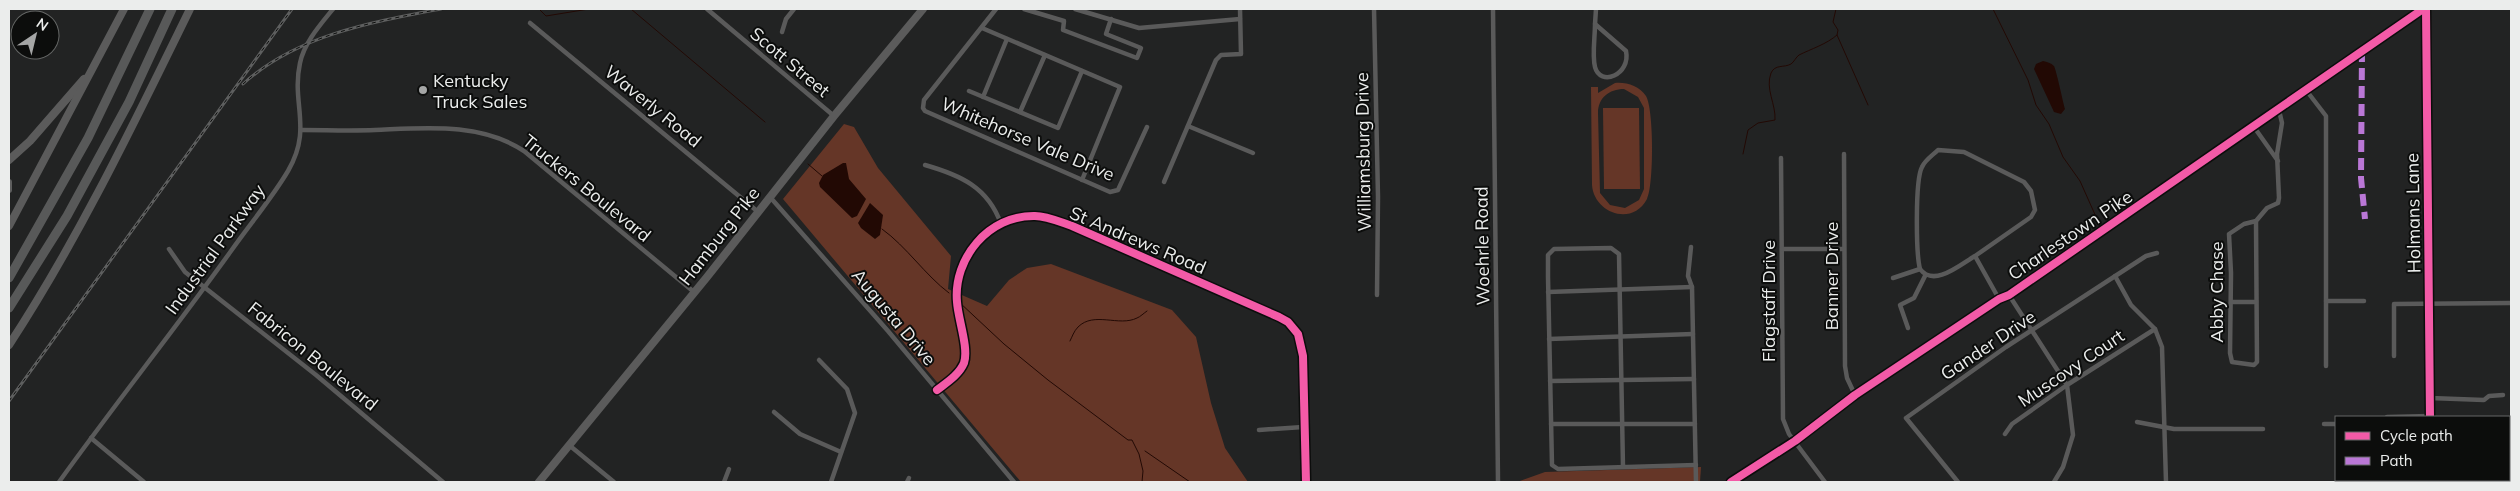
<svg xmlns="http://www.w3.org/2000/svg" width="2520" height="491" viewBox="0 0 2520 491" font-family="Mulish,sans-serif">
	<rect width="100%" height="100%" fill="#222323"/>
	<!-- green -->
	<g fill="#653627" fill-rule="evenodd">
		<path d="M1615,83c12,-1 24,3 31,13 8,13 8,90 1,103 -15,28 -53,14 -55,-14l-1,-98h7v6zM1624,89l14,8 6,11v81l-5,11 -14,8 -15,-3 -10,-12 -2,-80c0,-15 11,-24 26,-24z"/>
		<polygon points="1603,108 1639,108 1640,189 1604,189"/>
		<polygon points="844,124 854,127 878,168 951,256 948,289 987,306 1009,280 1027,268 1051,264 1172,310 1196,337 1211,403 1225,448 1248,482 1021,482 783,199"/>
		<polygon points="1701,467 1700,482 1517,482 1545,472"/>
	</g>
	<!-- water -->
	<g fill="#220904">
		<path d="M2043,61c4,1 8,2 11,5 2,3 9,36 11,43l-4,5 -7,-2 -20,-43 2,-5z"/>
		<polygon points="843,163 846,163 849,179 866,199 857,216 852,218 820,187 819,183 823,175"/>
		<polygon points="870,203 883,215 880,235 875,239 861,228 858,223"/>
	</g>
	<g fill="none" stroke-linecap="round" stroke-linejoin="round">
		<!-- stream -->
		<g stroke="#220904" stroke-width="1">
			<polyline points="539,9 546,16 589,9"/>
			<polyline points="631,9 765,122"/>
			<polyline points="1836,9 1833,22 1838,30 1837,35 1868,105"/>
			<polyline points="1993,9 2028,80 2036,105 2049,124 2063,157 2080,181 2101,228"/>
			<path d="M1743,154l5,-24 10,-7 17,-3c1,-16 -10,-31 -4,-47 4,-9 13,-5 20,-9 3,-2 5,-7 8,-9 12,-6 28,-11 38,-20"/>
			<polyline points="808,164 822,176"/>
			<path d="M882,229c25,18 43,46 67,64"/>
			<polyline points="959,302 1004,344 1048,380 1128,440 1132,440 1139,454 1143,471 1142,482"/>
			<path d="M1070,341c2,-4 4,-10 8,-14 16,-16 41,0 59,-9 3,-1 7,-5 10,-7"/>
			<polyline points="1145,451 1190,482"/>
		</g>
		<!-- street -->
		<g stroke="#5a5a5a" stroke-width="4.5">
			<polyline points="707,9 834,116"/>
			<polyline points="996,9 924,100 923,108 925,111 1110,192 1118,190 1147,127"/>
			<polyline points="1024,9 1064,21 1063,30 1137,58 1141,48 1106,34 1111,19"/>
			<polyline points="1075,9 1139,28 1240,19"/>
			<polyline points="1374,9 1378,197 1377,295"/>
			<polyline points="1493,9 1498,482"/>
			<polyline points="530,23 757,211"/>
			<path d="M1595,24l31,27c5,24 -26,36 -31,16 -3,-12 0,-30 0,-43z"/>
			<polyline points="1595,24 1596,9"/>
			<polyline points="982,28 1120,87 1082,180"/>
			<polyline points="782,32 786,19 794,9"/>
			<polyline points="2306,90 2326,116 2326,366"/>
			<polyline points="969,91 1058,128 1082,71"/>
			<polyline points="983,97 1007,39"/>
			<polyline points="1020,112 1045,55"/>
			<polyline points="1188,126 1253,153"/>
			<polyline points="2254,127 2278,161"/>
			<path d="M302,130c24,0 49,1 73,0 50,-2 105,-8 149,21l170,141"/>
			<polyline points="1844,154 1845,366 1847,378 1855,395"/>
			<polyline points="1781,158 1783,419 1789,434 1825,482"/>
			<path d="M925,165c35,10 63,22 76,59"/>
			<polyline points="1164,182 1216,60 1221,55 1241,54 1240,9"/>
			<polyline points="770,197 888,331 1014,482"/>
			<polyline points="2256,221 2244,224 2229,234 2231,273 2230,353 2232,362 2254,365 2257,362 2256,221 2267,208 2278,203 2279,198 2277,154 2282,123 2279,110"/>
			<polyline points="1691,247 1688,276 1692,287 1696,482"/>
			<polyline points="169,249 185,272 316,375 443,482"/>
			<polyline points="1782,249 1844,249"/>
			<path d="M1975,256c-14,8 -41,32 -55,13 -4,-15 -5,-89 2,-102 3,-7 11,-12 16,-17l26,2 60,30 7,9 4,19 -4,7 -56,39 24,43"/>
			<polyline points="2115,276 2131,305 2155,329 2162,347 2166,482"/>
			<polyline points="1893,278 1920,269"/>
			<polyline points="1548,292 1692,287"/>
			<polyline points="2009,295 2067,385 2073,435 2063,467 2054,482"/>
			<polyline points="2326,301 2364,301"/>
			<polyline points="2231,302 2256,302"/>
			<polyline points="1908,328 1900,305 1914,298 1925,276"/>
			<polyline points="1549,339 1693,334"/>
			<polyline points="2394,356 2394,304 2511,303"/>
			<polyline points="819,360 847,389 855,413 831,482"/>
			<polyline points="1550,381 1694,379"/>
			<path d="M937,390c9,-7 22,-15 27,-27 5,-15 -6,-44 -7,-61 -4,-43 31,-87 78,-86 12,0 25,6 37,10l207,91 9,5 10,12 5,22 3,126"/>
			<polyline points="2430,398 2484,400 2489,396 2503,395"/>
			<polyline points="774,412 800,434 841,452"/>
			<polyline points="2387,417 2430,416"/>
			<polyline points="2137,422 2174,429 2263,429"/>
			<polyline points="1551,424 1695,424"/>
			<polyline points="2324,424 2336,424"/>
			<polyline points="1259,430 1303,427"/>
			<polyline points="2005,434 2012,424 2067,385 2155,329"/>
			<polyline points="91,438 144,482"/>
			<polyline points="569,445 614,482"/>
			<polyline points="1623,467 1619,254 1611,248 1554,249 1548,255 1548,277 1552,465 1558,469 1696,465"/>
			<path d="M59,482c56,-78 116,-153 172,-231 19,-27 41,-53 57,-80 25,-43 3,-67 12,-108 4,-20 20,-38 33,-54"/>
			<polyline points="724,482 729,469"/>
			<polyline points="907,482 909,478"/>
			<polyline points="1958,482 1906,418 2006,347 2146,256 2157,253"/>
		</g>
		<!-- secondary -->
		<g stroke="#5e5e5e" stroke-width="6">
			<polyline points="2426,9 2430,417"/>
			<polyline points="9,182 9,190"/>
			<polyline points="2430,480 2430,482"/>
			<polyline points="1731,482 1795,441 1855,395 1999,299 2009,295 2423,9"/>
		</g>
		<!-- primary -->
		<g stroke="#5b5b5b" stroke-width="8">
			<polyline points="9,160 30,141 84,79"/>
			<polyline points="9,226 124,9"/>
			<path d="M9,345c70,-107 125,-222 181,-336"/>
			<polyline points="539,482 707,277 834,116 923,9"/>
		</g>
		<!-- highway -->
		<g stroke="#585959" stroke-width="9">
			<polyline points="9,278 88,138 150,9"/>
			<polyline points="9,308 67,216 129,102 172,9"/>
		</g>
		<defs>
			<g id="rail">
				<path d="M243,84c54,-49 129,-62 198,-75"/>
				<polyline points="9,401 292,9"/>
			</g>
		</defs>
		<!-- rail casing -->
		<use href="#rail" stroke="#5e5f5f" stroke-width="3"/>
		<!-- rail -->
		<use href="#rail" stroke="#0c0d0c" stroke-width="1" stroke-dasharray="4" stroke-linecap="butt"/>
		<!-- quiet -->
		<polyline stroke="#ba77d6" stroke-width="6" stroke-dasharray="12 6" stroke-linecap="butt" points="2362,50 2361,178 2365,219"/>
		<defs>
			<g id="cycleway">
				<polyline points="2426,9 2430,417"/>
				<path d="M937,390c9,-7 22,-15 27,-27 5,-15 -6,-44 -7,-61 -4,-43 31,-87 78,-86 12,0 25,6 37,10l207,91 9,5 10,12 5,22 3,126"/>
				<polyline points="1731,482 1795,441 1855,395 1999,299 2009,295 2423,9"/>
			</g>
		</defs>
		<!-- cycleway casing -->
		<use href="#cycleway" stroke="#0c0d0c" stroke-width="11"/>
		<!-- cycleway -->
		<use href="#cycleway" stroke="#f35aa7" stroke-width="8"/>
	</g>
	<!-- markers -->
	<circle fill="#a5a6a6" stroke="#0c0d0c" stroke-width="2" cx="423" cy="90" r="5"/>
	<g text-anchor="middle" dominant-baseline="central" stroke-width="4" stroke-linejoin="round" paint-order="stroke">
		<!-- street labels -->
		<g font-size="18" fill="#ebedec" stroke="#0c0d0c">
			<text transform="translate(790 62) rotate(40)">Scott Street</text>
			<text transform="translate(653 106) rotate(39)">Waverly Road</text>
			<text transform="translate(1028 139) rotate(23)">Whitehorse Vale Drive</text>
			<text transform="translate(1363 152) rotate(-91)">Williamsburg Drive</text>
			<text transform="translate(587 188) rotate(39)">Truckers Boulevard</text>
			<text transform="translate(2413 213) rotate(-91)">Holmans Lane</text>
			<text transform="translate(2070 235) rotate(-34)">Charlestown Pike</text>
			<text transform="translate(719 236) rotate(-52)">Hamburg Pike</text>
			<text transform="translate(1138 240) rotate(23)">St Andrews Road</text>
			<text transform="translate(1482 246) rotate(-91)">Woehrle Road</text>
			<text transform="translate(215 249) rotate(-54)">Industrial Parkway</text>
			<text transform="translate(1831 276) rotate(-90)">Banner Drive</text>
			<text transform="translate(2216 292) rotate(-90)">Abby Chase</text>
			<text transform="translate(1768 301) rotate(-90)">Flagstaff Drive</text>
			<text transform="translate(894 317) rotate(50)">Augusta Drive</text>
			<text transform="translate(1988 345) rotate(-34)">Gander Drive</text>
			<text transform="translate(313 356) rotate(39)">Fabricon Boulevard</text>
			<text transform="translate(2071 368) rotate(-34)">Muscovy Court</text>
		</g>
		<!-- poi labels -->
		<g font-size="18" fill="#ebedec" stroke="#0c0d0c" text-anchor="start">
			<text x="433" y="80">Kentucky<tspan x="433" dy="21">Truck Sales</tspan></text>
		</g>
	</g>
	<!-- border -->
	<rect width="2520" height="491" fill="none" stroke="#ebedec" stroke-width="20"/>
	<!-- legend -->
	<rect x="2335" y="416" width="175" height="65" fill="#0c0d0c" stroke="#656766"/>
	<rect x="2345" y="432" width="25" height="8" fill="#f35aa7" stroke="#656766"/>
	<text x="2380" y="441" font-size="15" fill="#ebedec">Cycle path</text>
	<rect x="2345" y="457" width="25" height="8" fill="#ba77d6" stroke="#656766"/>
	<text x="2380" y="466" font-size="15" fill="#ebedec">Path</text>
	<!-- north arrow -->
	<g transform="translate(35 35) rotate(35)"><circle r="24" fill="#0c0d0c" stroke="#656766"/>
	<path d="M0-4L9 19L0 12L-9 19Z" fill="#a5a6a6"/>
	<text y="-8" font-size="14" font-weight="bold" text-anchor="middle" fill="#ebedec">N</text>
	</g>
</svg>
